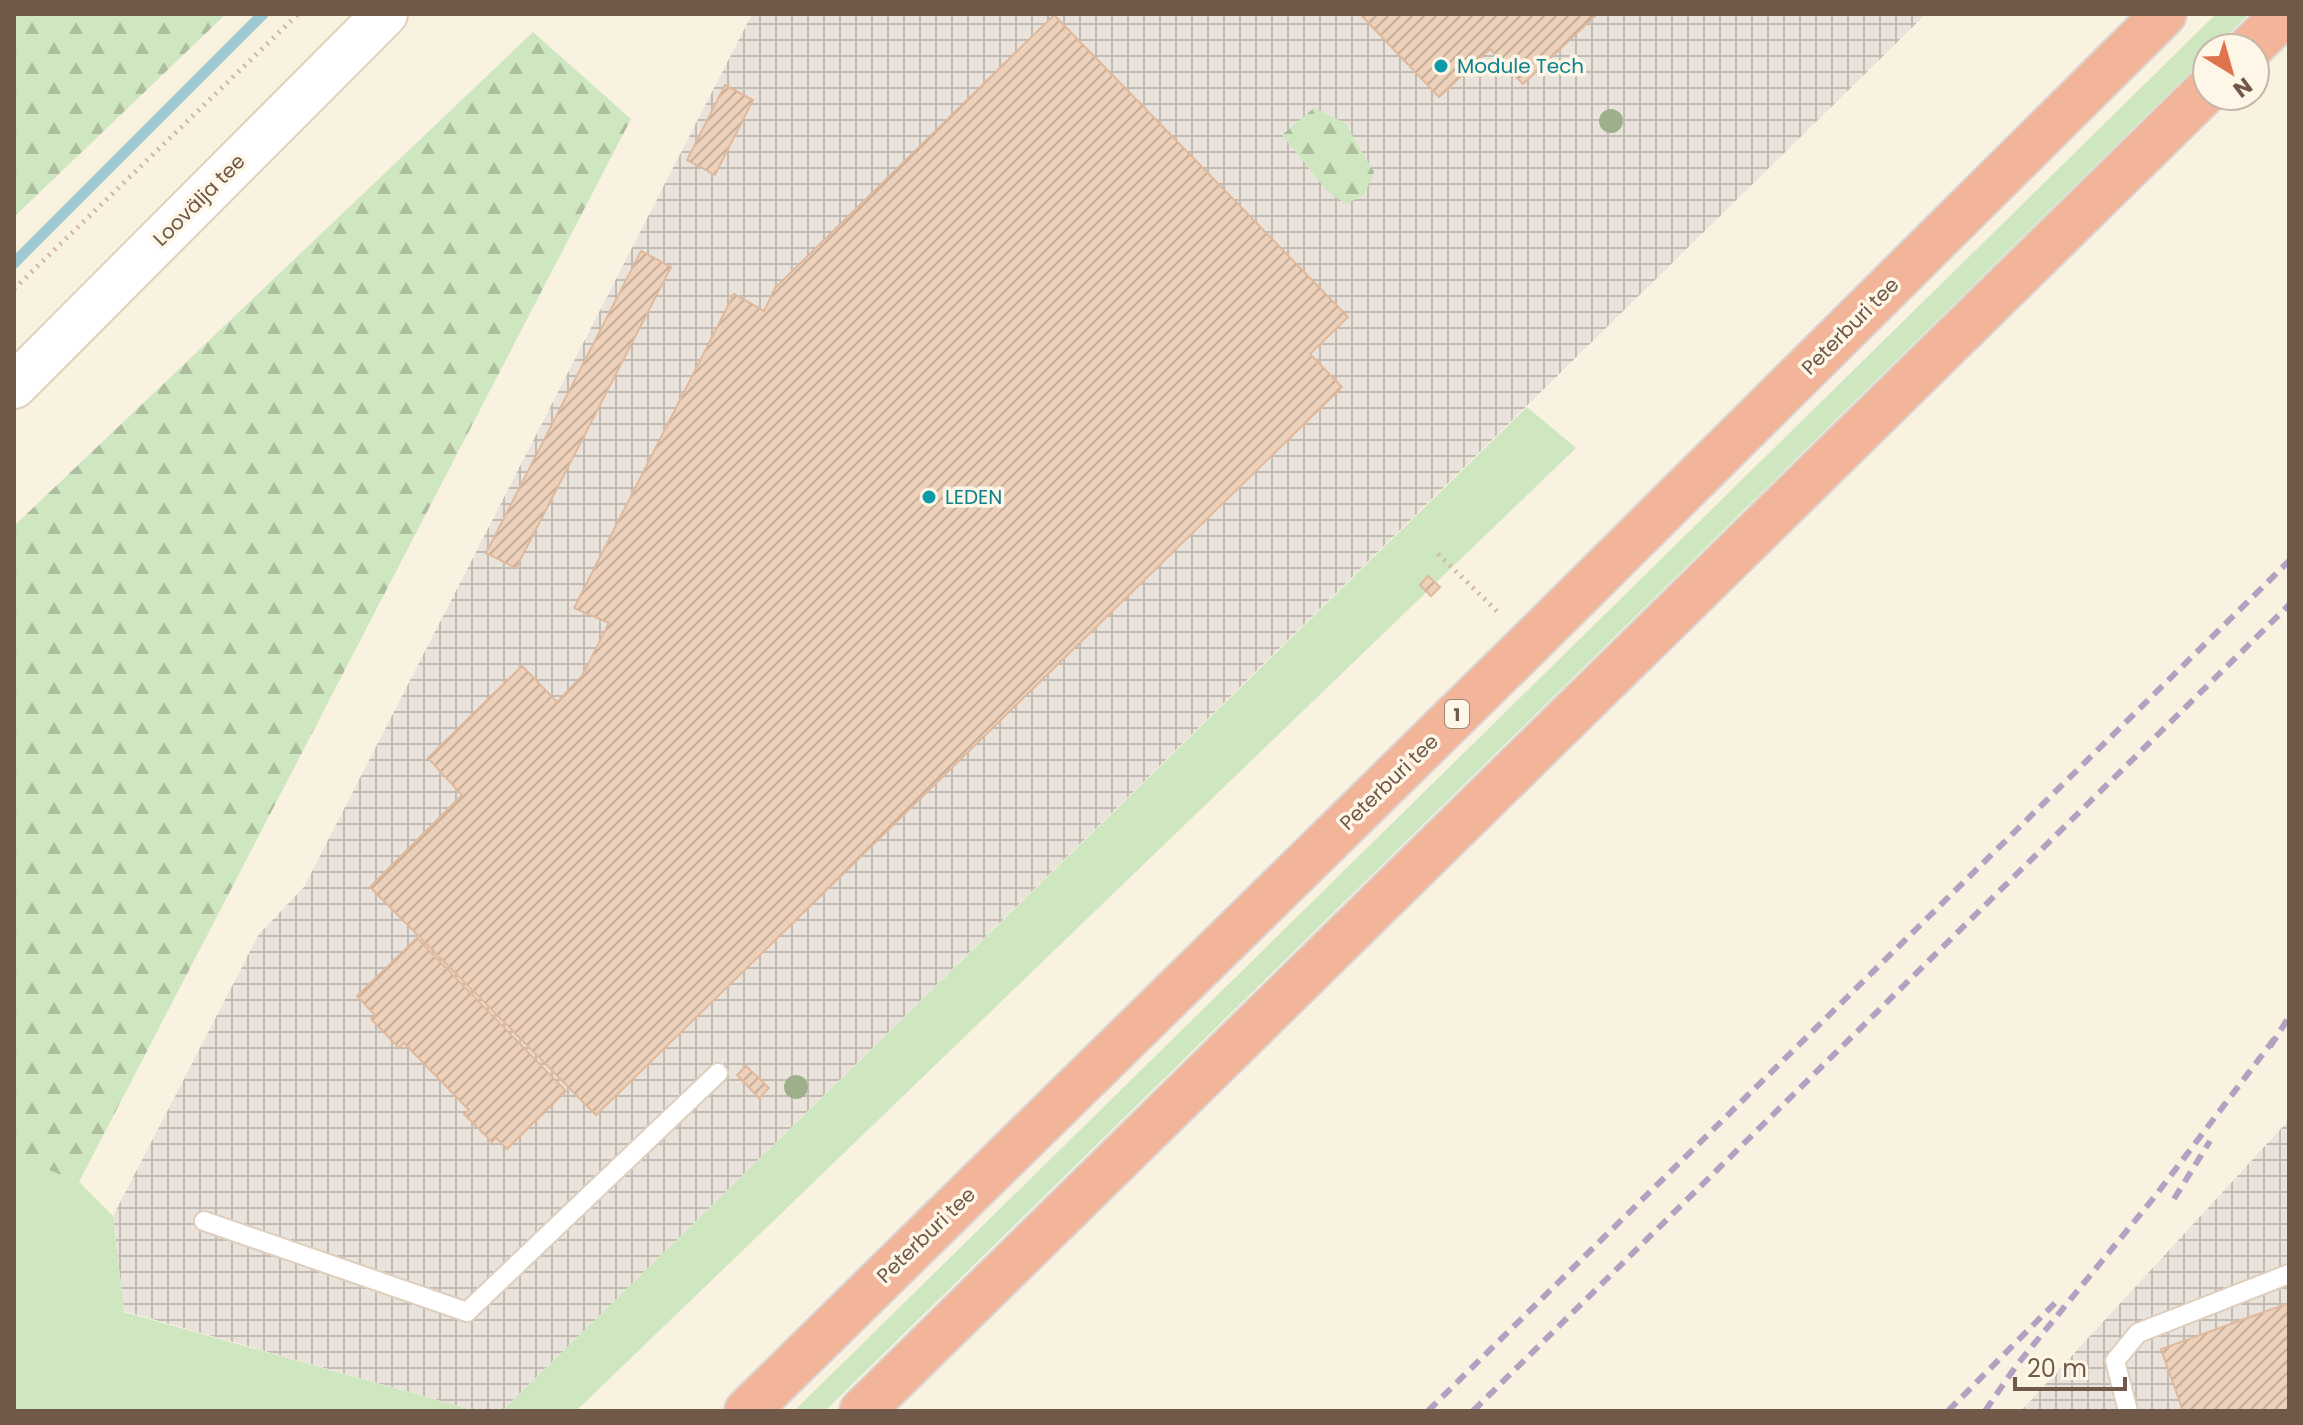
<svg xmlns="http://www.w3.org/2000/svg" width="2303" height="1425" viewBox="0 0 2303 1425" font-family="Poppins,sans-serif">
	<defs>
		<pattern id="industrial-grid" width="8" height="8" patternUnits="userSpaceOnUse" patternTransform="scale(2)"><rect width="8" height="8" fill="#e9e3dc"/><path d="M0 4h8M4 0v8" fill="none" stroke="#c1bbb4"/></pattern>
		<pattern id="forest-firs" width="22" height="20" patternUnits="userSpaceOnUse" patternTransform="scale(2)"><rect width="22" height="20" fill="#cee7c0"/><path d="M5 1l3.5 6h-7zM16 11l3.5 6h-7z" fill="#acbe9e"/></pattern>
		<pattern id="building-hatch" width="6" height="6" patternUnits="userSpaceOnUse" patternTransform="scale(2)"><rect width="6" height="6" fill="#eed1ba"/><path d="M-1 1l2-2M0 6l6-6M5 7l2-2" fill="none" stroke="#c5ad99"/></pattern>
	</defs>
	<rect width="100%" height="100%" fill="#faf2e1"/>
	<!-- industrial -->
	<g fill="url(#industrial-grid)">
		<polygon points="752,14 1926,14 502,1411 476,1411 124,1311 113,1216 259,934 304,887"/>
		<polygon points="2289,1120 2289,1411 2021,1411"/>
	</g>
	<!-- green -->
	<g fill="#cee7c0">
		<polygon points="2216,14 2249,14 2215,48 2207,48 2207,56 825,1411 794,1411"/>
		<polygon points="1527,407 1576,448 576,1411 502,1411"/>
		<polygon points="14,1156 79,1182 113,1216 124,1312 476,1411 14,1411"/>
	</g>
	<!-- forest -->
	<g fill="url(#forest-firs)">
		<polygon points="14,14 226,14 14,217"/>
		<polygon points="533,32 631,119 79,1182 14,1156 14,526"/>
		<polygon points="1314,108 1345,123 1374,172 1364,195 1346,204 1328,192 1282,135"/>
	</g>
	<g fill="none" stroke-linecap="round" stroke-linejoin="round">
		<!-- stream -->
		<polyline stroke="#9ec9d3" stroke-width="11" points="14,263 263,14"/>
	</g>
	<!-- building -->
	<g fill="url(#building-hatch)" stroke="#e0b89b" stroke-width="2">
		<polygon points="1360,14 1597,14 1523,84 1490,49 1439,97"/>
		<polygon points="1054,15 1348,317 1310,354 1342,387 596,1115 370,887 462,795 428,758 522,666 557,702 582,676 609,623 574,608 734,294 764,311 775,288"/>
		<polygon points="725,85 753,100 715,175 687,160"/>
		<polygon points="641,251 671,267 516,568 486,553"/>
		<polygon points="1428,576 1440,587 1431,596 1420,585"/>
		<polygon points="417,938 566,1091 507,1149 496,1138 492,1142 464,1114 469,1110 404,1043 399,1048 371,1019 375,1015 357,996"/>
		<polygon points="746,1066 769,1088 759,1098 737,1075"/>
		<polygon points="2289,1303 2289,1411 2183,1411 2161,1349"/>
	</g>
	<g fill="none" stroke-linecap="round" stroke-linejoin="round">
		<defs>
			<g id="lane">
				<polyline points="204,1221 467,1312 718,1073"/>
				<polyline points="2128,1411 2115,1361 2138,1333 2289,1274"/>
			</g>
			<polyline id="secondary" points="14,386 385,14"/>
			<g id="highway">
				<polyline points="2250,48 2285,14"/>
				<polyline points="747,1411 1530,643 2164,14"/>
				<polyline points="862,1411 2207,90"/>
			</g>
		</defs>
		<!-- lane casing -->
		<use href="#lane" stroke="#decebd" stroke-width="22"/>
		<!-- secondary casing -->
		<use href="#secondary" stroke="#e2d0bc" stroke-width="48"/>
		<!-- highway casing -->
		<use href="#highway" stroke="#dad4d0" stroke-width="48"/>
		<!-- path -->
		<g stroke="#d2b59e" stroke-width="5" stroke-dasharray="2 6" stroke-linecap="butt">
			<polyline points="14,289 298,14"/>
			<polyline points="1438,554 1501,615"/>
		</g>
		<!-- lane -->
		<use href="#lane" stroke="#fff" stroke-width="18"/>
		<!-- secondary -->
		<use href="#secondary" stroke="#fff" stroke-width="44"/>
		<!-- highway -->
		<use href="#highway" stroke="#f2b59a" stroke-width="44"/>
		<!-- rail -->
		<g stroke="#b4a1c2" stroke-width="6" stroke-dasharray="12 8" stroke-linecap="butt">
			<polyline points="2270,1047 2289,1017"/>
			<polyline points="2174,1199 2210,1141"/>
			<polyline points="1428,1411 2289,561"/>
			<polyline points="1473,1411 2289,605"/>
			<polyline points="1948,1411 2055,1303"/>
			<polyline points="1985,1411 2016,1366 2156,1195 2275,1038"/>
		</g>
	</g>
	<!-- trees -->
	<g fill="#9eb08b">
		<circle cx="1611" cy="121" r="12"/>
		<circle cx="796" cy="1087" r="12"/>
	</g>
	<!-- markers -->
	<g fill="#0f9aa8" stroke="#fef6e6" stroke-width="3">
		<circle cx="1441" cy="66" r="8"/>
		<circle cx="929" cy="497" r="8"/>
	</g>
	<g text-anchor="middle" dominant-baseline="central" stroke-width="7" stroke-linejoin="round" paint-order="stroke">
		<!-- shield labels -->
		<rect fill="#fef6e6" stroke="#9b8878" stroke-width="2" x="1445" y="700" width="24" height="28" rx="6"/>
		<g font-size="18" font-weight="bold" fill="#705949">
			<text x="1457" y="714">1</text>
		</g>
		<!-- culture labels -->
		<g font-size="20" fill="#0d838f" stroke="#fef6e6" text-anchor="start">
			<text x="1457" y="66">Module Tech</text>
			<text x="945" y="497">LEDEN</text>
		</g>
		<!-- street labels -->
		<g font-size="20" fill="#705949" stroke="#fef6e6">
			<text transform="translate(199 200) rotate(-45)">Loovälja tee</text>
			<text transform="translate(1850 326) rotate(-45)">Peterburi tee</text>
			<text transform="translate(1389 782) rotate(-44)">Peterburi tee</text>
			<text transform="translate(926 1235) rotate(-44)">Peterburi tee</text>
		</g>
	</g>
	<!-- border -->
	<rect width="2303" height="1425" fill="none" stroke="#705949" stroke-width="32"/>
	<!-- north arrow -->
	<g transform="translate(2231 72) rotate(143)"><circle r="38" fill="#fef6e6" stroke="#c5b7a7" stroke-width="2"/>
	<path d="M0-6L14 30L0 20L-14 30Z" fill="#df734c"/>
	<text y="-12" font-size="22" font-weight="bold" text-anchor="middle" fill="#705949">N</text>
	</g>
	<!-- scale -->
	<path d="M2015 1377v12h110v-12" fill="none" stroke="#705949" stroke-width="4"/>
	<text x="2027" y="1377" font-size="24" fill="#705949" stroke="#fef6e6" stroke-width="6" paint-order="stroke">20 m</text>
</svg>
